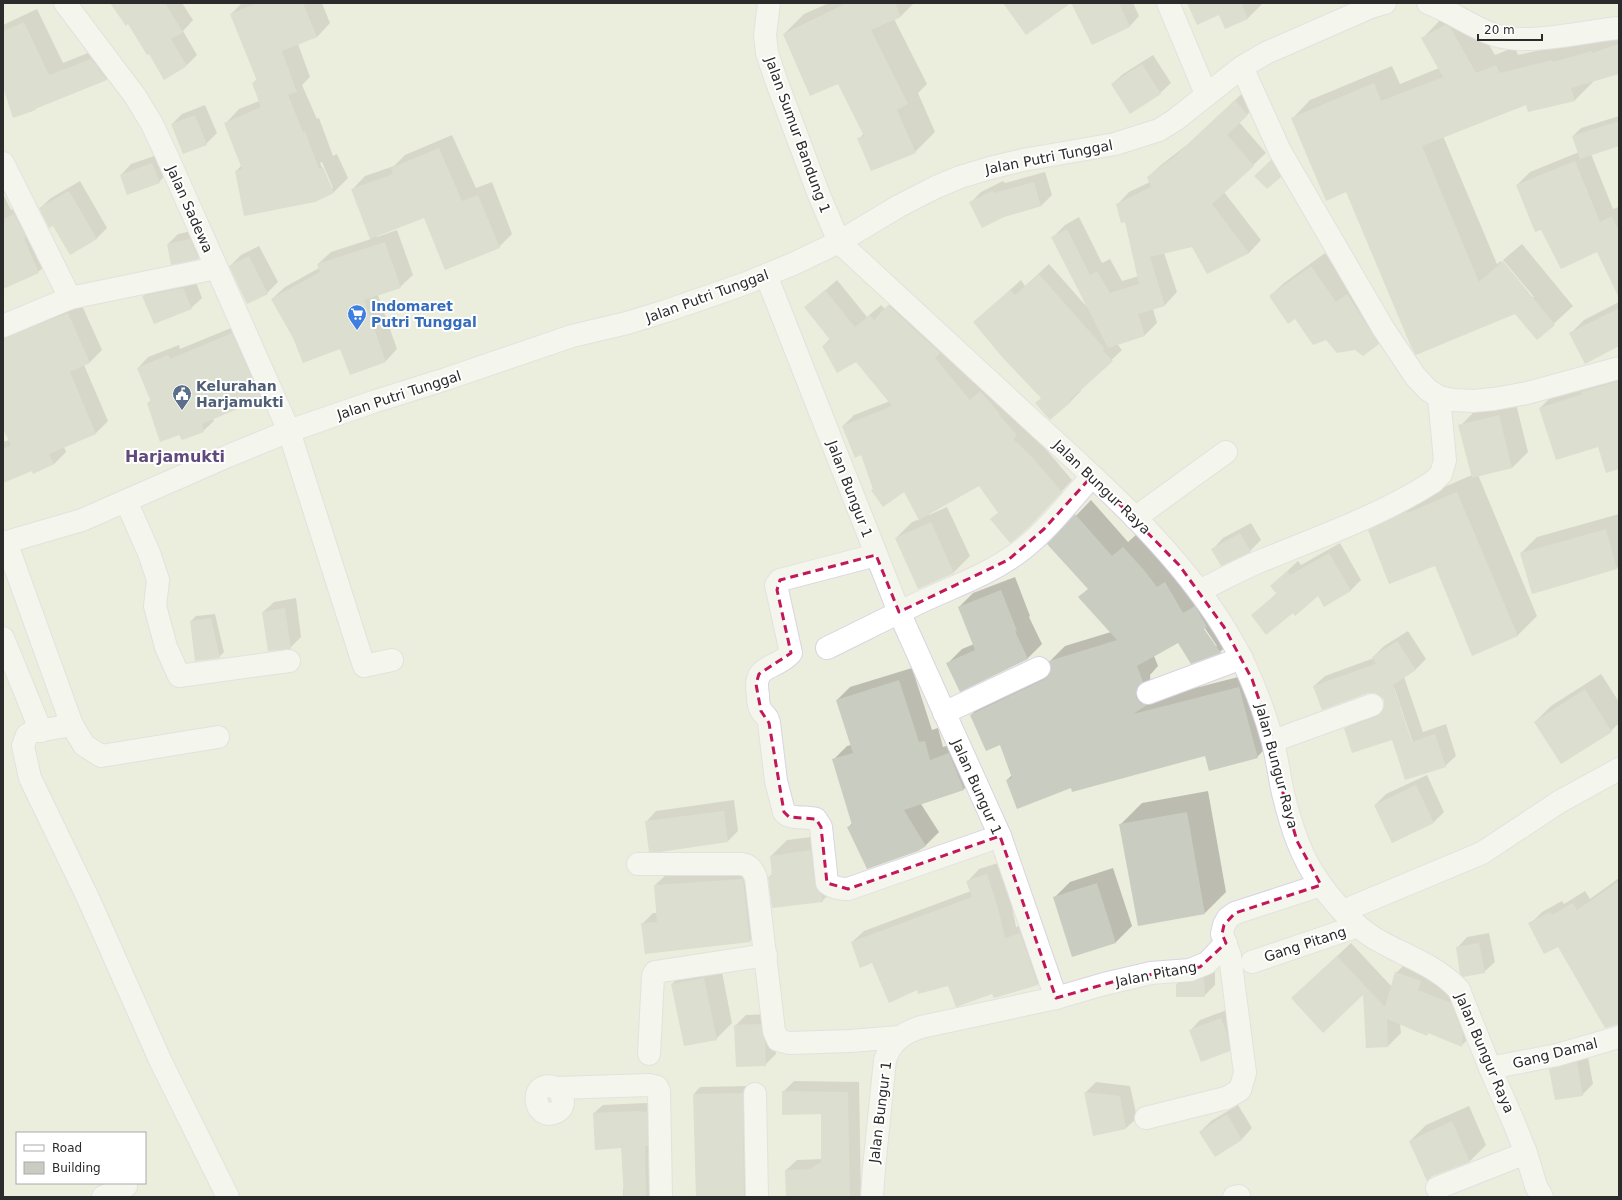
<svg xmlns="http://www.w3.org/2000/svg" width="1622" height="1200" viewBox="0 0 1622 1200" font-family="'DejaVu Sans',sans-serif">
	<rect width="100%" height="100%" fill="#ebeddd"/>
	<!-- shadow -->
	<g fill="#0003" fill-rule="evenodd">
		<polygon points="111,3 182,3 193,20 183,31 197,55 187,65 149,52 128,23"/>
		<path d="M242,3h80l8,20 -13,14 -19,7 12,33 -8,8 15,34 2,-1 14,38 4,-2 11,24 -14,14 -20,9 -78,-30 6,-6 -16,-42 13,-14 20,-8 -6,-18 4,-4 -26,-65zM322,162l11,26h-2l-11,-25z"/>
		<polygon points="829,3 914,3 901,16 894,19 927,84 918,93 935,132 915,152 859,139 864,133 838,82 784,34 804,14"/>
		<polygon points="1072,3 1133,3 1139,16 1130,26 1092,44"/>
		<polygon points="1188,3 1263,3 1248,18 1226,27 1220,14"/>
		<polygon points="1464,7 1468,9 1495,55 1515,47 1518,55 1619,32 1619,73 1593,80 1593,82 1575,100 1529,111 1527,103 1443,136 1497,264 1501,261 1531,297 1534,297 1503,260 1522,244 1573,306 1537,339 1516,313 1347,191 1292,119 1310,100 1392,66 1400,84 1439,68 1422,39 1440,20"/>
		<polygon points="37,9 63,63 105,46 120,66 107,79 38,106 35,109 3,75 3,25"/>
		<polygon points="1153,55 1171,83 1160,93 1112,84 1123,74"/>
		<polygon points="1248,88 1260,102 1239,122 1266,153 1224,192 1261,240 1249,253 1208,273 1193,246 1164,253 1177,292 1165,305 1153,309 1157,323 1145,335 1117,344 1122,350 1080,390 1081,391 1071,401 1050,419 1042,397 974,322 1021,280 1025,286 1049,264 1087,307 1053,237 1065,225 1079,217 1102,263 1110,259 1122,281 1139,276 1125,221 1117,205 1129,192 1150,182 1148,177 1161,165 1188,144"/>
		<polygon points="205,105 217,133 206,144 172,124 182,114"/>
		<polygon points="1619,116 1619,145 1591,154 1613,209 1619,207 1619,295 1597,250 1517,185 1530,172 1579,152 1573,136 1581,128"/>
		<polygon points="452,135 476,188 492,182 512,234 499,247 425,217 377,235 377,237 397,230 413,275 400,287 378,295 397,349 385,362 341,348 294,337 272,299 285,287 319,268 318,264 331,252 371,239 352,190 365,176 394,166 405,155"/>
		<polygon points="163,153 170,171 159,182 121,175 131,164"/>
		<polygon points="1276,156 1285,171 1267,188 1260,171"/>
		<polygon points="1045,172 1052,195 1041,206 1003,217 970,203 981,192 1003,181 1005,183"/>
		<polygon points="80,181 107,228 97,238 70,253 54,225 40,208 51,198"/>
		<polygon points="3,194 11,210 25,204 49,262 38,272 3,284"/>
		<polygon points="201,229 209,247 198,258 168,244 178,234"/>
		<polygon points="259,246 278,282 267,293 230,266 241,255"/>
		<polygon points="1325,253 1350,289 1392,330 1378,344 1355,349 1295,318 1270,296 1284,283"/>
		<polygon points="194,277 202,298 191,308 144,296 154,286"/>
		<polygon points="837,280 867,317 881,305 885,309 900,295 982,390 991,381 1024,427 1044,447 1072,480 1041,514 991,519 999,512 979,485 929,513 929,515 947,507 970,556 954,572 919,588 896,538 912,522 920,519 904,490 874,489 862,454 843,426 854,415 890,401 857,361 823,346 831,338 806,307"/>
		<polygon points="80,301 102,350 90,362 84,365 108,421 96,433 64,447 66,452 54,464 33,473 32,470 3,482 3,442 9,440 3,427 3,324"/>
		<polygon points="1619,302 1619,345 1571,333 1584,320"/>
		<polygon points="243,323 271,388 261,398 213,419 214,421 203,431 148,403 151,400 138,368 148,357 179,345 180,349"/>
		<polygon points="1619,370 1619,468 1598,445 1540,408 1555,393"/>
		<polygon points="1515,400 1528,452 1512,468 1478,475 1537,616 1517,636 1435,565 1369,531 1389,511 1472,475 1460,426 1476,410"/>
		<path d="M1091,500l37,42 10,-9 97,104 -15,15 -42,-10 -24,14 4,10 -8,9 2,24 102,-26 18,69 -15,15 -52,-2 -133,32 -65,-7 5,-5 -12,-31 -29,-29 15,-15 66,-32 -2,-7 15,-15 46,-14 -22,-43 -40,-45zM1202,624l15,22h-2l-14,-21z"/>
		<polygon points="1619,514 1619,566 1617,568 1532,592 1521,553 1537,537"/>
		<polygon points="1251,523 1261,540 1250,551 1213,549 1223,538"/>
		<polygon points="1340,543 1361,580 1350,591 1318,595 1293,612 1252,615 1277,593 1271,586 1298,561 1301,565"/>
		<polygon points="1015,577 1030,616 1029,617 1042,644 1027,659 948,663 962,649 974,644 959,607 973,593"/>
		<polygon points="296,598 301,637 290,648 263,612 274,602"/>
		<polygon points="215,614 224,652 219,657 191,621 196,616"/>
		<path d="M1408,631l18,28 -10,10 -12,8 19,55 23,-8 10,32 -11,10 -52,-27 -48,-10 11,-11 29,-11v-7l-5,-6 -5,-2 -61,-6 11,-10 49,-18 -1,-1 11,-11zM1394,687l20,59 -1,1 -19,-55z"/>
		<polygon points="912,668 932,730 938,728 943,747 962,741 977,776 964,789 921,804 939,832 926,845 917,851 848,828 852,823 834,759 847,746 851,745 837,700 850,687"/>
		<polygon points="1601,674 1619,702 1619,723 1611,731 1535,722 1551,706"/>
		<polygon points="1427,775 1444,812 1434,822 1375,805 1386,794"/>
		<polygon points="1208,791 1226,892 1205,913 1121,824 1142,803"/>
		<polygon points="734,800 738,831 728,841 646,822 656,811"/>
		<polygon points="827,835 838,885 822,901 769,877 773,873 771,856 787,840"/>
		<polygon points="998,863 1010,896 1016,927 1032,922 1049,972 1038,984 994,997 993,993 949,984 917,989 872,962 852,942 864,931 971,891 968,881 979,869"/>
		<polygon points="1113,868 1132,926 1116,942 1073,955 1054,898 1070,882"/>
		<polygon points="753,869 761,930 750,941 646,953 642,924 653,913 657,913 655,885 666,875"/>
		<polygon points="1619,878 1619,1024 1558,945 1530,924 1542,912 1562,901 1564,904 1585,891 1590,899"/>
		<polygon points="1489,933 1495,962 1484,972 1457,948 1467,937"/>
		<polygon points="1351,943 1392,987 1396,973 1409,960 1464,990 1474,1033 1461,1046 1430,1032 1427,1034 1400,1024 1401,1033 1388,1046 1364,993 1306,985"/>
		<polygon points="720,962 732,1023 716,1039 672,984 688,968"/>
		<polygon points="1215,968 1215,985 1204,996 1177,984 1187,973"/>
		<polygon points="1232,1008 1240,1040 1229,1051 1190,1031 1200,1020"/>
		<polygon points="771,1014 775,1030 776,1054 765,1065 735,1026 746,1015"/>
		<polygon points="1587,1052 1593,1084 1582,1095 1550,1070 1561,1059"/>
		<polygon points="794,1081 859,1082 861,1197 787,1197 786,1170 797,1160 822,1159 822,1113 783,1092"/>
		<polygon points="1096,1082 1130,1086 1137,1118 1126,1128 1094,1135 1085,1093"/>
		<polygon points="749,1086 754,1197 697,1197 694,1094 700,1087"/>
		<polygon points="645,1103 655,1104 652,1197 615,1197 623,1196 623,1189 624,1188 622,1147 594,1113 603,1105"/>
		<polygon points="1238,1105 1252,1128 1242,1139 1215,1155 1200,1132 1211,1121"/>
		<polygon points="1469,1106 1486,1145 1470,1161 1432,1176 1410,1141 1426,1125"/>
	</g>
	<!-- building -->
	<g fill="#c9ccc0">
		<polygon points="110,3 165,3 183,32 171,39 187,66 164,80 149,54 147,55 128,24 126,26"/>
		<polygon points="257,3 303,3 317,37 282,51 297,92 288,95 303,132 305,131 319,169 323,167 334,193 315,202 244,216 235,171 242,169 224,123 261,107 252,83 257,81 230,14"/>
		<polygon points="847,3 895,3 901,17 871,30 908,104 897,110 916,153 871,171 857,138 864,136 838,84 810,96 783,34"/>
		<polygon points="1003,3 1071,3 1026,35"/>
		<polygon points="1071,3 1119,3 1130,27 1092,45"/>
		<polygon points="1187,3 1247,3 1242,5 1248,19 1225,29 1219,15 1197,25"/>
		<polygon points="24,22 49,75 91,59 107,80 35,109 36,110 13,118 3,87 3,31"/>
		<polygon points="1445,25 1450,27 1476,73 1496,65 1500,73 1552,60 1553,62 1592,51 1592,53 1619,44 1619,74 1571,88 1575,101 1528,112 1526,105 1422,146 1479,282 1503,261 1555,325 1537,340 1515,314 1416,355 1412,349 1346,192 1326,201 1291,118 1374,83 1381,101 1443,77 1421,38"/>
		<polygon points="1142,64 1161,94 1130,114 1111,84"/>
		<polygon points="1235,100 1248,115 1227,135 1254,166 1212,204 1249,253 1207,274 1192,247 1150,257 1165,306 1138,314 1145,336 1108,348 1051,237 1067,229 1090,275 1097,271 1110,293 1139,284 1125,222 1121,223 1116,204 1151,187 1147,177 1175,156"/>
		<polygon points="195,115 207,145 183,154 171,124"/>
		<polygon points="1619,121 1619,146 1580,159 1572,136"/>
		<polygon points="439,148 462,201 478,195 500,248 445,270 424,218 370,239 351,189 393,174 391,168"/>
		<polygon points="1271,160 1281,177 1267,189 1254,176"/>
		<polygon points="1575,161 1600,222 1612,216 1619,231 1619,298 1597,252 1561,269 1541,230 1535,232 1516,185"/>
		<polygon points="152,163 160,183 127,195 120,175"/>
		<polygon points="1034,182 1041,206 1004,217 982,228 969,202 992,191 994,193"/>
		<polygon points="69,191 97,239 70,255 53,226 49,228 39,208"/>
		<polygon points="14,214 26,237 24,238 39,273 3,289 3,219"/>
		<polygon points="190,239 199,259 171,265 167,244"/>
		<polygon points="385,242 401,288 364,300 386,362 350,375 340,349 303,363 293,338 271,299 320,272 317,264"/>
		<polygon points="249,256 268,294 247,304 229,266"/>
		<polygon points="1311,266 1336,302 1347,294 1379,344 1363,356 1355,350 1337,353 1326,340 1313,345 1295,319 1288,324 1269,296"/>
		<polygon points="1039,274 1105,349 1102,350 1113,361 1070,400 1071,402 1050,420 1035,403 1041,398 1002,357 973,322 1010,290 1015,295"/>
		<polygon points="183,288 192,309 154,324 142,296"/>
		<polygon points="825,290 855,327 870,315 874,320 888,305 940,353 935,358 970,400 980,391 1000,414 999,415 1017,435 1013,439 1033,458 1062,492 1030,526 1012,542 1010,543 990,519 998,513 979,486 919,520 904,492 883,507 871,490 873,489 861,455 855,458 842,426 892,406 856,362 837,373 822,346 831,341 804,307"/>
		<polygon points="1619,308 1619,346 1585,364 1569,333"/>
		<polygon points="68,313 90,363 70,372 96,434 49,454 54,464 33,474 32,471 3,483 3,449 11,445 3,429 3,338"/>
		<polygon points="232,333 261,399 202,424 204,432 182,440 179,435 160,442 147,403 151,402 137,368 168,355 170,359"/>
		<polygon points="1619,381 1619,469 1606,473 1598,447 1556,460 1539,408 1582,394 1581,392"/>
		<polygon points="1499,415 1512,468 1472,478 1458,425"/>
		<polygon points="1457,492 1518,636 1472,656 1435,566 1389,584 1368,530 1407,511 1407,513"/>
		<polygon points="1075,514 1112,556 1123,547 1144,570 1157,587 1165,582 1183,613 1195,606 1207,627 1204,629 1221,653 1191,664 1178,643 1137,666 1143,682 1139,685 1136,691 1136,697 1140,703 1147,705 1133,714 1239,687 1258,758 1209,771 1205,756 1072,792 1071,788 1017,809 1006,780 1012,778 1000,745 986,751 970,715 1045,679 1049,675 1051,669 1049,661 1117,640 1078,597 1088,589 1047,544"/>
		<polygon points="931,522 954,573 918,589 895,538"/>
		<polygon points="1606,529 1617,569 1532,594 1520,553"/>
		<polygon points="1240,533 1251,552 1221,566 1211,549"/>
		<polygon points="1329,553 1351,591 1324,607 1318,596 1295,616 1293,613 1266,635 1251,615 1277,594 1270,586 1287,571 1290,575"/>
		<polygon points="1001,590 1017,631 1015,631 1028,659 960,692 946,663 975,650 958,607"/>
		<polygon points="285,608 291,649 268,651 262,612"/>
		<polygon points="211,618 220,658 195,661 190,621"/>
		<polygon points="1397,641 1416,670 1393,685 1412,742 1435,734 1446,767 1405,780 1392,740 1352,753 1344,728 1376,717 1381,713 1384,707 1384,700 1380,696 1375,693 1368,693 1322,710 1313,686 1376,664 1372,657"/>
		<polygon points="899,680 919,742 925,741 930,760 949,753 964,790 904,810 926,846 918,851 867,869 847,827 852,825 832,759 853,753 836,700"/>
		<polygon points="1585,689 1612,732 1561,764 1534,722"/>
		<polygon points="1416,785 1434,823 1392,843 1374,805"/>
		<polygon points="724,811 728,842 660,852 649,852 645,821"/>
		<polygon points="1187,812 1205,914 1138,926 1119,824"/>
		<polygon points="811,850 815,885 816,889 822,895 823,902 772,908 768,877 772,876 770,856"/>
		<polygon points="987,874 998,908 1005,938 1020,933 1038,985 994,998 992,994 956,1007 948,986 918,994 917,990 889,1003 872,963 860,968 851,942 972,897 966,881"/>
		<polygon points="743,879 750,942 645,954 641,923 657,922 654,885"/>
		<polygon points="1619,881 1619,1024 1605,1028 1558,947 1544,954 1528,923 1550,912 1552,915 1573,903 1577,910"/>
		<polygon points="1097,883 1116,943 1072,957 1053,897"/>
		<polygon points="1479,943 1485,973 1463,977 1460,974 1456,947"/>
		<polygon points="1337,956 1385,1007 1395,972 1421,981 1418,990 1451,1003 1463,1034 1462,1047 1428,1033 1427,1036 1387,1019 1388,1047 1366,1048 1363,995 1323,1033 1291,998"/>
		<polygon points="704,978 717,1040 684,1046 671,984"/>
		<polygon points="1204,978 1205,997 1176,997 1176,984 1191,982"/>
		<polygon points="1221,1018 1227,1034 1230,1051 1201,1062 1189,1030"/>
		<polygon points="761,1024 765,1041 766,1066 736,1067 734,1025"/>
		<polygon points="1577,1062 1583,1096 1555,1100 1549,1069"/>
		<polygon points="782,1091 848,1092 850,1197 786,1197 785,1170 810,1169 821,1162 821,1114 782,1115"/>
		<polygon points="1084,1092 1120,1096 1126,1129 1093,1136"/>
		<polygon points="743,1093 744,1197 696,1197 693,1094"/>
		<polygon points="636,1111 647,1112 648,1146 645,1146 646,1197 624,1197 621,1148 595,1150 593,1113"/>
		<polygon points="1227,1114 1242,1140 1215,1157 1199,1132"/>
		<polygon points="1452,1121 1470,1162 1432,1176 1427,1181 1409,1141"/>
	</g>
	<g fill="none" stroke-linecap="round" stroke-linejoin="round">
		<defs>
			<g id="minor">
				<polyline points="65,3 135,96 152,124 167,156 289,431 364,666 392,660"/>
				<path d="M769,3l-4,32 2,18 9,27 43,115 20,47c67,62 133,123 199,184 68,62 138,124 187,203 21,34 36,71 47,110 5,18 7,36 11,54 8,33 18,65 38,92 15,20 32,40 53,53 28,17 63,27 85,52l31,78 24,55 12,30 10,33 6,11"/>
				<polyline points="1168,3 1206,94"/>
				<path d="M1428,3c23,8 42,23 64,31 32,13 91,-3 127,-6"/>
				<polyline points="1242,67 1280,151 1383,328 1415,376 1428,390 1439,397 1453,400 1473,401 1494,399 1527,393 1619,368"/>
				<polyline points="3,163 70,298"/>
				<polyline points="766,275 899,612 1000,836 1056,998"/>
				<polyline points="3,326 70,298 216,268"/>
				<polyline points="126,501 149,553 158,580 155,606 166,647 179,676 289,661"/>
				<polyline points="1135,518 1226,452"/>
				<polyline points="6,542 72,725 84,745 101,756 218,737"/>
				<polyline points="3,543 82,520 228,456 289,431 376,401 446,379 572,336 627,323 666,311 744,284 793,264 839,242 899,206 936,187 960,177 990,168 1023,160 1115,144 1159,130 1175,120 1242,67 1266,53 1371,7 1385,3"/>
				<path d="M876,555l-92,24 -4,1 -4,5 15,68c-16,18 -39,10 -33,42 0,4 0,12 3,15 3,6 6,4 8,13l7,58 8,31c5,8 23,4 32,7l5,8 6,56c6,5 13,6 21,6l152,-53"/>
				<path d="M1199,591c19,-9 38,-20 57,-28 60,-25 122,-46 177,-81l8,-8 4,-14 -6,-63"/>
				<polyline points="3,638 41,731"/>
				<path d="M827,648c33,-16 66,-33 100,-49 31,-14 64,-26 92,-47 27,-20 51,-51 73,-76"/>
				<polyline points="1148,693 1242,658"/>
				<polyline points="944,713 1039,668"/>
				<polyline points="72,725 32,732 27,735 23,746 30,778 88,898 161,1062 228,1197"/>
				<polyline points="1273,741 1372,705"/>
				<path d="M638,864h103c9,1 12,6 15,14l18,153 4,9 11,3 61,-2 49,-4"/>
				<polyline points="1343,911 1482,853 1559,802 1619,769"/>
				<polyline points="1252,962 1358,926"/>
				<polyline points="649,1054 653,976 655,972 766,955"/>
				<polyline points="1490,1068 1557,1055 1619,1037"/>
				<path d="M557,1088c6,7 10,19 -1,24 -23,11 -29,-35 1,-24l92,-3 8,2 2,4 2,106"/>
				<polyline points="755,1094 757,1197"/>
				<polyline points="1146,1118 1226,1098 1240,1090 1245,1073 1230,956 1222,934 1224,925 1228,918 1235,913 1321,885"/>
				<polyline points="1437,1188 1526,1153"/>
				<polyline points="103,1197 126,1186"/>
				<path d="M872,1197l2,-29 11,-108c6,-19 18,-27 36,-33l135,-29 48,-14 47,-11 39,-3 17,-7 19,-20"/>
				<polyline points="1234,1197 1239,1196"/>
			</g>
		</defs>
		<!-- minor casing -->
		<use href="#minor" stroke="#dad3e4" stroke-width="24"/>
		<!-- minor -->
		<use href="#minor" stroke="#fff" stroke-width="22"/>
	</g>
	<!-- marked area -->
	<path d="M0 0H1622V1200H0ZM1092,476l87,89 45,62 28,52 21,62 10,52 14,48 24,44 -86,28 -11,12 -2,9 4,9 -26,24 -77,12 -67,19 -56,-162 -152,53 -21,-6 -6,-56 -5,-8 -27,-2 -5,-5 -15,-89 -8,-12 -5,-27 3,-10 32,-21 -14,-63 3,-10 96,-25 23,57 109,-52 36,-31z" fill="#ebeddd" fill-opacity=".55" fill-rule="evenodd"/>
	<path fill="none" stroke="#c2185b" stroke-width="3" stroke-dasharray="8 5" stroke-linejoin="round" d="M1092,476l87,89 45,62 28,52 21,62 10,52 14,48 24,44 -86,28 -11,12 -2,9 4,9 -26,24 -77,12 -67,19 -56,-162 -152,53 -21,-6 -6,-56 -5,-8 -27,-2 -5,-5 -15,-89 -8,-12 -5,-27 3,-10 32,-21 -14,-63 3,-10 96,-25 23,57 109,-52 36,-31z"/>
	<!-- icons -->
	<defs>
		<symbol id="supermarket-pin" viewBox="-11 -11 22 30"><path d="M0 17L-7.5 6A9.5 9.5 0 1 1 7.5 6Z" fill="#3f7fe0" stroke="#fff"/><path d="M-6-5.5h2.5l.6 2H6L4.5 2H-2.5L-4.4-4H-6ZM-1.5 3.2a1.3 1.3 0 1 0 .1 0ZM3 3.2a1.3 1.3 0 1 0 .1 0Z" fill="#fff"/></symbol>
		<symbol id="civic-pin" viewBox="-11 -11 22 30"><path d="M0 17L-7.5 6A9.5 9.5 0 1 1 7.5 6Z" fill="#5c6f8a" stroke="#fff"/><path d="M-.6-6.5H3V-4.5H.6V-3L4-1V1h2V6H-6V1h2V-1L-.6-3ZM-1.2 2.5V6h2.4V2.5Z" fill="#fff"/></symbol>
	</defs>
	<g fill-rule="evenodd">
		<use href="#supermarket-pin" x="346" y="303" width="22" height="30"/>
		<use href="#civic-pin" x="171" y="383" width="22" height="30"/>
	</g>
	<g text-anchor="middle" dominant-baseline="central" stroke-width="4" stroke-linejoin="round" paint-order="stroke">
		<!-- street labels -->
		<g font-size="14" fill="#2b2b2b" stroke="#fff">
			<text transform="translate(798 135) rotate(70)">Jalan Sumur Bandung 1</text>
			<text transform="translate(1049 157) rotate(-11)">Jalan Putri Tunggal</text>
			<text transform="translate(190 209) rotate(66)">Jalan Sadewa</text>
			<text transform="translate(707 296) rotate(-20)">Jalan Putri Tunggal</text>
			<text transform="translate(399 395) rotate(-18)">Jalan Putri Tunggal</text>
			<text transform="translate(1102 487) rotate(44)">Jalan Bungur Raya</text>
			<text transform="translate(850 489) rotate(69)">Jalan Bungur 1</text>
			<text transform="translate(1277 766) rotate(75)">Jalan Bungur Raya</text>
			<text transform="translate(977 787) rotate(66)">Jalan Bungur 1</text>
			<text transform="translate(1305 944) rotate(-18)">Gang Pitang</text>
			<text transform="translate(1156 974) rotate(-11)">Jalan Pitang</text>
			<text transform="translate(1485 1053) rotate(67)">Jalan Bungur Raya</text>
			<text transform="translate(1555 1053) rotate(-14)">Gang Damal</text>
			<text transform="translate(880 1112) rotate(-83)">Jalan Bungur 1</text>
		</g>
		<!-- shop labels -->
		<g font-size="14" font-weight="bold" fill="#366cbe" stroke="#fff" text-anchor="start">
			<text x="371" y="306">Indomaret<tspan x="371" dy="16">Putri Tunggal</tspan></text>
		</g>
		<!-- service labels -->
		<g font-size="14" font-weight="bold" fill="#4e5e75" stroke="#fff" text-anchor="start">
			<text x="196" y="386">Kelurahan<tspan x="196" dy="16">Harjamukti</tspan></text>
		</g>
		<!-- quarter labels -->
		<g font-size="16" font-weight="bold" fill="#604a7d" stroke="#fff">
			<text x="175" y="456">Harjamukti</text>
		</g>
	</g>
	<!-- border -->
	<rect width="1622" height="1200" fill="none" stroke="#2b2b2b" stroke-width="8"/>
	<!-- legend -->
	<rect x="16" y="1132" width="130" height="52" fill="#ffffff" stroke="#aaaaaa"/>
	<rect x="24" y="1145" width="20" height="6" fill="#ffffff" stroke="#aaaaaa"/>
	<text x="52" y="1152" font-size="12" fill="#2b2b2b">Road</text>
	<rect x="24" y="1162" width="20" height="12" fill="#c9ccc0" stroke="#aaaaaa"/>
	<text x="52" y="1172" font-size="12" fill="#2b2b2b">Building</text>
	<!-- scale -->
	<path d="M1478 34v6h64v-6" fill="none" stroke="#2b2b2b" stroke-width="2"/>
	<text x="1484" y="34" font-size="12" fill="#2b2b2b" stroke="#ffffff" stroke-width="3" paint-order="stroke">20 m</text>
</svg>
